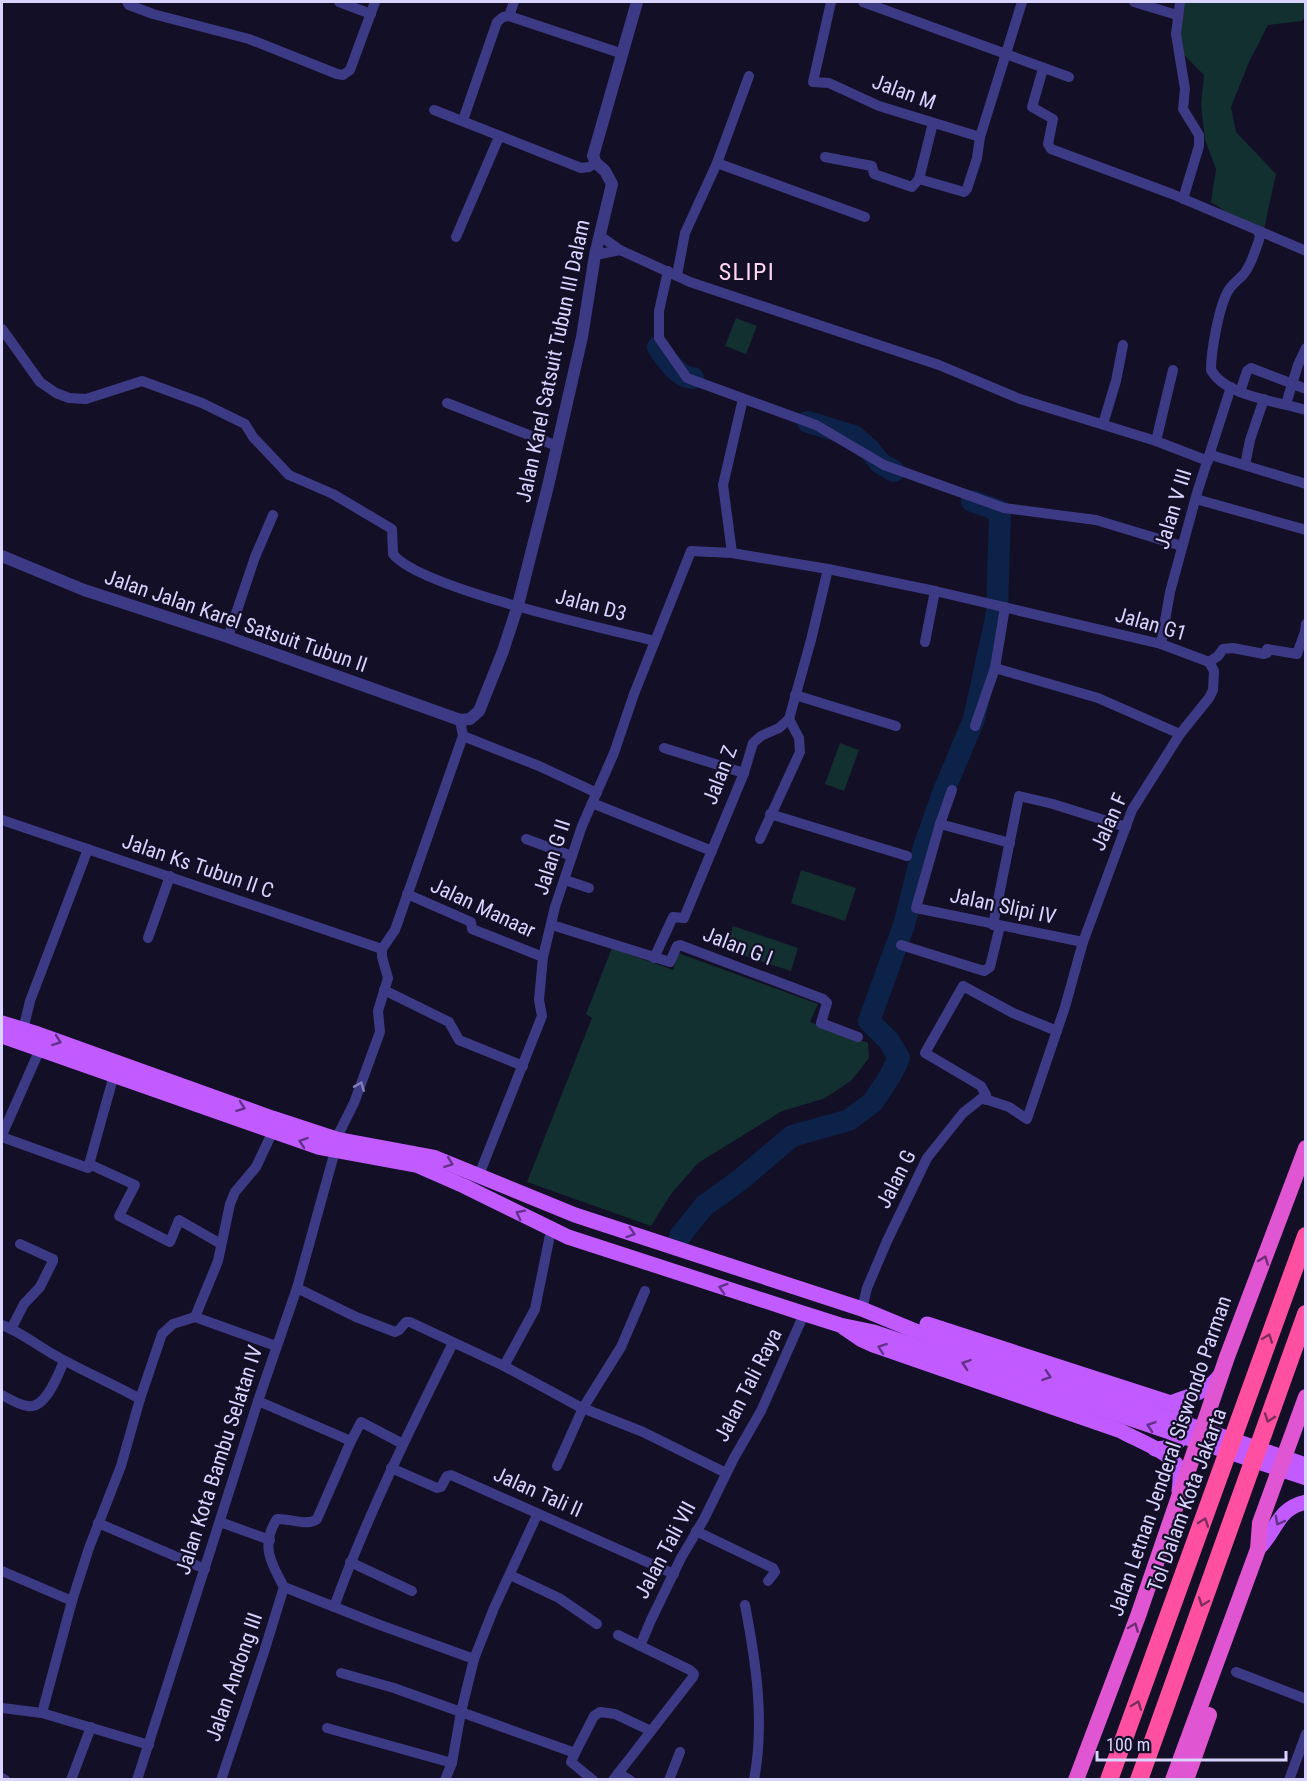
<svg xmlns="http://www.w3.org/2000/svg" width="1307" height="1781" viewBox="0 0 1307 1781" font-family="'Roboto Condensed',sans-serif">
	<rect width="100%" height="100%" fill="#130f26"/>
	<!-- green -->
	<g fill="#12302f">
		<polygon points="1179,2 1305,2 1305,17 1302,21 1268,25 1249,62 1231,107 1236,132 1276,174 1264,229 1254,230 1211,202 1216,169 1205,140 1201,105 1204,75 1178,49"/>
		<polygon points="736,318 757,326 746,354 725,346"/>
		<polygon points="840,743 859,750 844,791 825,784"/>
		<polygon points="801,870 856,888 845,921 791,903"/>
		<polygon points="733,926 798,948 791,971 726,950"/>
		<polygon points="612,948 673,970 678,953 818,1004 810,1022 868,1043 869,1058 851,1081 823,1099 782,1111 698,1163 671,1194 651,1226 527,1182 592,1018 586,1014"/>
	</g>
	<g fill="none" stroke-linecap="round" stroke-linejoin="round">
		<!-- river -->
		<g stroke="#0c2248" stroke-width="22">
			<path d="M658,347c8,12 20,31 35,31"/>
			<polyline points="808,422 854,436 869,449 880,463 894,471"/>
			<polyline points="680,1236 704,1206 740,1180 792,1136 849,1120 873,1102 890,1076 899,1058 889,1041 869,1021 904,925 924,847 943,793 974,719 997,613 1000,511 972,501"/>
		</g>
		<!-- minor -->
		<g stroke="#3d3a85" stroke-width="10">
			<polyline points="127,2 129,5 153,14 249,39 337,74 343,75 350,70 375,2"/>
			<polyline points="339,2 371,14"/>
			<polyline points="831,2 813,82 829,83 879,106 980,137 1022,2"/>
			<polyline points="863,2 1069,77"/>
			<polyline points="1134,2 1177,15"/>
			<polyline points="1180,2 1176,34 1185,89 1183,109 1199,135 1199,146 1183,199"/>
			<polyline points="509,16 514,2"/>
			<path d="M1043,69l-11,38 21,12 -5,25 3,5 121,45 85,36 3,5 -1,5c-4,11 -8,26 -16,35 -4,4 -9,8 -13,13 -11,15 -19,64 -19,82 15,27 67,31 95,40"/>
			<polyline points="434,110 581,168 589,167 596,163"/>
			<polyline points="463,120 497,22 503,17 509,16 623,54"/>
			<polyline points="825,157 872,166 874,174 912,187 919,179 964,192 967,189 977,158 980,137"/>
			<polyline points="717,163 865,217"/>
			<polyline points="919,179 933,123"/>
			<polyline points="1257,230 1306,251"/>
			<polyline points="599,235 620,250 690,282 939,365 1020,399 1156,441 1208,461"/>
			<polyline points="456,237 499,137"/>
			<polyline points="595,255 620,250"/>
			<polyline points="668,271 659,311 659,338 687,378 816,425 884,465 1004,508 1096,520 1182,546"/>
			<polyline points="677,275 685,233 717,163 749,76"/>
			<path d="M2,329l38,53 16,11 13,5 17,1 56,-18 60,22 43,21 8,13 36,38 44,19 59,35 1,25c26,34 213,75 262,87"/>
			<polyline points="1240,392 1247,371 1251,368 1306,389"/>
			<polyline points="447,403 557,446"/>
			<polyline points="1286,404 1298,365 1306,348"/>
			<polyline points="1103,424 1116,381 1123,345"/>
			<polyline points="1156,441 1173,370"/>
			<polyline points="1211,455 1306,484"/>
			<polyline points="1245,465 1250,440 1264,399"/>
			<polyline points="1196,499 1306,530"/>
			<polyline points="732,553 723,485 743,399"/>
			<polyline points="228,637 255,557 273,515"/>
			<polyline points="925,642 935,591"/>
			<polyline points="1161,644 1170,592 1197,493 1231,387"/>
			<polyline points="1209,662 1218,656 1223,649 1233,648 1264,654 1267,653 1267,649 1297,654 1305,632 1306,624"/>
			<polyline points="995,668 1098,698 1180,734"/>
			<polyline points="795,695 896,726"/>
			<polyline points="975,726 995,668 1005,607"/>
			<polyline points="463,736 539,766 597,793"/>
			<polyline points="664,748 744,773"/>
			<polyline points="952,790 940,824 916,908 1083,942"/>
			<polyline points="592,803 712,851"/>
			<polyline points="770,814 907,856"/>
			<polyline points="2,820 382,949"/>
			<polyline points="940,824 1010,843"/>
			<polyline points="526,839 572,856"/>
			<polyline points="760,839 800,752 799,738 789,719"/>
			<polyline points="565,880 589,888"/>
			<polyline points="407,894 471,922 472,929 543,957"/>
			<polyline points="552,925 670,962 677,946 680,945 823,999 827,1003 821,1023 858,1037"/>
			<polyline points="993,925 1019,796 1053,804 1126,827"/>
			<polyline points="148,938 170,876"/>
			<polyline points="901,945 984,971 990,967 1000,926"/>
			<polyline points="654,958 673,917 684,918 744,773 753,743 761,736 779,728 789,719 811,640 828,569"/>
			<polyline points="384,990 449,1022 459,1040 523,1066"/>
			<polyline points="23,1030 30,1001 88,849"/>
			<polyline points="986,1100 986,1095 981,1086 925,1053 963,986 1013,1013 1057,1031"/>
			<polyline points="2,1135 40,1049"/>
			<polyline points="2,1137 88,1168 114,1075"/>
			<polyline points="336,1139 354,1103 380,1032 378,1011 388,978 382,957 382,949 395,930 463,736 460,720"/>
			<polyline points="89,1164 135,1185 119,1216 170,1242 179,1220 221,1244"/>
			<polyline points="479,1175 542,1016 539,1000 543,957 555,907 582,826 614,753 634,694 691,551 732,553 828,569 935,591 1161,644 1209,662 1214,671 1213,690 1209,698 1180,734 1132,810 1083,942 1065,1007 1027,1119 1009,1107 982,1098 963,1113 927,1158 887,1241 867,1288 862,1309"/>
			<polyline points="297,1288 356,1317 395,1332 399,1330 406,1322 410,1322 504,1366 580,1407 643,1432 726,1473"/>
			<polyline points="195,1317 218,1261 230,1204 235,1192 256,1167 273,1131"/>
			<path d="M2,1325c19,7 37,22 56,32 27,15 55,27 82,42"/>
			<polyline points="11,1329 24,1304 40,1287 53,1261 53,1259 20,1244"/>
			<polyline points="504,1366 535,1309 551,1230"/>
			<path d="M2,1395c7,4 17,10 26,11 18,3 31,-33 36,-45"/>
			<polyline points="258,1401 351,1441"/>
			<path d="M403,1444l-42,-22 -10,19 -34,78c-10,8 -27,-1 -40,0 -17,26 -6,44 7,68l96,38 94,34"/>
			<polyline points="557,1466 583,1408 621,1347 645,1291"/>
			<polyline points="391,1468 437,1488 441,1487 447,1476 451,1475 674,1574"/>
			<polyline points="220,1522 270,1540"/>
			<polyline points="98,1523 205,1569"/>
			<polyline points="696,1531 773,1568 775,1572 768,1581"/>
			<polyline points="350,1562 412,1591"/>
			<polyline points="2,1571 72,1601"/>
			<polyline points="510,1575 559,1598 597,1624"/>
			<path d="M745,1605c11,57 20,117 9,175"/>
			<path d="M334,1607c33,-91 76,-178 119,-264"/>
			<polyline points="640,1646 651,1620 681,1558 704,1519 734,1458 761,1411 804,1314"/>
			<polyline points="1236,1672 1306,1699"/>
			<polyline points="341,1673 394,1688 575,1753 571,1762 593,1780"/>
			<polyline points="2,1708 42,1713 149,1745"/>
			<polyline points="42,1713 72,1601 89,1548 121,1466 140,1399 162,1334 173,1324 195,1317 276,1346"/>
			<polyline points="327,1728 452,1763"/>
			<polyline points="575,1753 594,1716 600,1712 615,1714 651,1731"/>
			<polyline points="618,1773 630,1780"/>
			<polyline points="2,1778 5,1780"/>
			<polyline points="71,1780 91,1727"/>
			<polyline points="137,1780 258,1401 297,1288 335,1151"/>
			<polyline points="221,1780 264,1652 284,1587"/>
			<polyline points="445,1780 452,1763 461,1712 474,1659 494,1608 537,1515"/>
			<polyline points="613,1780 693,1677 694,1674 690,1670 618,1635"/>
			<polyline points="669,1780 680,1752"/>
			<polyline points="1289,1780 1306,1734"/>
		</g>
		<!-- tertiary -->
		<polyline stroke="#3d3a85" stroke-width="12" points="2,556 84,590 228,637 460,720 470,719 479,711 503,651 518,605 548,486 582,337 595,255 612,184 605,171 596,163 593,156 637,2"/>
		<!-- primary -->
		<g stroke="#c25bff" stroke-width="15">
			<polyline points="2,1023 38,1034 272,1118 336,1139 433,1157 575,1215 862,1309 913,1330 1306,1465"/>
			<polyline points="2,1036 318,1147 416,1165 464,1186 568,1237 799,1312 840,1325 874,1332 1306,1478"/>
			<path d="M927,1324l253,82c13,24 2,42 -25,43"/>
			<path d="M843,1327l19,13 11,5 248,86c14,8 49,21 57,36 3,6 2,17 1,24"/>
			<path d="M1170,1403c21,-8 37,-10 51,-29"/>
			<path d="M1258,1549c20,-19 18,-40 48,-47"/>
		</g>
		<!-- trunk -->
		<g stroke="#e055d1" stroke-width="16">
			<polyline points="1076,1780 1138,1616 1227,1357 1306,1148"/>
			<polyline points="1173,1780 1258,1549 1260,1523 1306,1397"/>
			<polyline points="1186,1780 1209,1715"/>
		</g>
		<!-- motorway -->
		<g stroke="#ff4fa3" stroke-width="18">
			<polyline points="1109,1780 1306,1236"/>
			<polyline points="1139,1780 1306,1314"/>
		</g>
	</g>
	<!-- one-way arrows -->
	<defs><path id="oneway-chevron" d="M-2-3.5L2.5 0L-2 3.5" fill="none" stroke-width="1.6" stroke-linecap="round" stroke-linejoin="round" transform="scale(1.5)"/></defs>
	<g stroke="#623188">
		<use href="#oneway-chevron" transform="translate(57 1041) rotate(20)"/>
		<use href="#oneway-chevron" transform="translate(241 1107) rotate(20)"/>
		<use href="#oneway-chevron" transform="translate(303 1142) rotate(-161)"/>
		<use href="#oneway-chevron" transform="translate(449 1163) rotate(21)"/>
		<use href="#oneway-chevron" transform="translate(520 1214) rotate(-153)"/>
		<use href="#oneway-chevron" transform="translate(631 1233) rotate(18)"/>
		<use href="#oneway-chevron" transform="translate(723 1288) rotate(-162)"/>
		<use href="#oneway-chevron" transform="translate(882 1348) rotate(-160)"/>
		<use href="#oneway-chevron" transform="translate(966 1364) rotate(-161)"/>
		<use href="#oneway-chevron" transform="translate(1047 1376) rotate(19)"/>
		<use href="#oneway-chevron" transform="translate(1151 1426) rotate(-161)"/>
		<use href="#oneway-chevron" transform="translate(1279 1521) rotate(119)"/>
	</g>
	<use stroke="#837fbc" href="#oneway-chevron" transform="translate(360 1086) rotate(-68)"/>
	<g stroke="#6f2e73">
		<use href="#oneway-chevron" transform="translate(1264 1260) rotate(-69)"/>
		<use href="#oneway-chevron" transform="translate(1134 1627) rotate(-69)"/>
	</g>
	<g stroke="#7d2c5e">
		<use href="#oneway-chevron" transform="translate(1268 1338) rotate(-70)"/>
		<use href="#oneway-chevron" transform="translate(1269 1418) rotate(109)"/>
		<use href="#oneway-chevron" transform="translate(1204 1522) rotate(-70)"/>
		<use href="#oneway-chevron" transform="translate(1203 1602) rotate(110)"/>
		<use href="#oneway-chevron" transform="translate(1137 1705) rotate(-70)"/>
	</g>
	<g text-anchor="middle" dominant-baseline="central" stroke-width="4.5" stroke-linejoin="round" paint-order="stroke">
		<!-- street labels -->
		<g font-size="21" fill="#d9d4ff" stroke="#130f26">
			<text transform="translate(904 92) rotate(20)">Jalan M</text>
			<text transform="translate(553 361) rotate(-78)">Jalan Karel Satsuit Tubun III Dalam</text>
			<text transform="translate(1173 509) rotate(-73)">Jalan V III</text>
			<text transform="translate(591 605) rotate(15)">Jalan D3</text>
			<text transform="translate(236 621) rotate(19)">Jalan Jalan Karel Satsuit Tubun II</text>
			<text transform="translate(1151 624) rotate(16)">Jalan G1</text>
			<text transform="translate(720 775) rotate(-69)">Jalan Z</text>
			<text transform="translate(1109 822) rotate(-66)">Jalan F</text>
			<text transform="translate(552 857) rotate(-72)">Jalan G II</text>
			<text transform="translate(198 866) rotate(19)">Jalan Ks Tubun II C</text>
			<text transform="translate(1003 906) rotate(12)">Jalan Slipi IV</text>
			<text transform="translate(483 908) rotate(25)">Jalan Manaar</text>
			<text transform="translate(738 946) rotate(21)">Jalan G I</text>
			<text transform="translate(896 1179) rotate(-63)">Jalan G</text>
			<text transform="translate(748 1385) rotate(-63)">Jalan Tali Raya</text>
			<text transform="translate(1170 1456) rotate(-71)">Jalan Letnan Jenderal Siswondo Parman</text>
			<text transform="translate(219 1460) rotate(-72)">Jalan Kota Bambu Selatan IV</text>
			<text transform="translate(538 1492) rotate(24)">Jalan Tali II</text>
			<text transform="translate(1187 1500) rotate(-70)">Tol Dalam Kota Jakarta</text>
			<text transform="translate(665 1550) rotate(-62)">Jalan Tali VII</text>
			<text transform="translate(234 1677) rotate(-71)">Jalan Andong III</text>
		</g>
		<!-- quarter labels -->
		<g font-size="24" letter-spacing="1.5" fill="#ffd6f0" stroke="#130f26">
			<text x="747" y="272">SLIPI</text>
		</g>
	</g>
	<!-- border -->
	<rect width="1307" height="1781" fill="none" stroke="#d9d4ff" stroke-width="6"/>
	<!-- scale -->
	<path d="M1097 1751v9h189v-9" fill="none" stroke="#d9d4ff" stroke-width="3"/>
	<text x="1106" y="1751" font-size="18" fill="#d9d4ff" stroke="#130f26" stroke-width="4.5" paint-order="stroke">100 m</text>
</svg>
